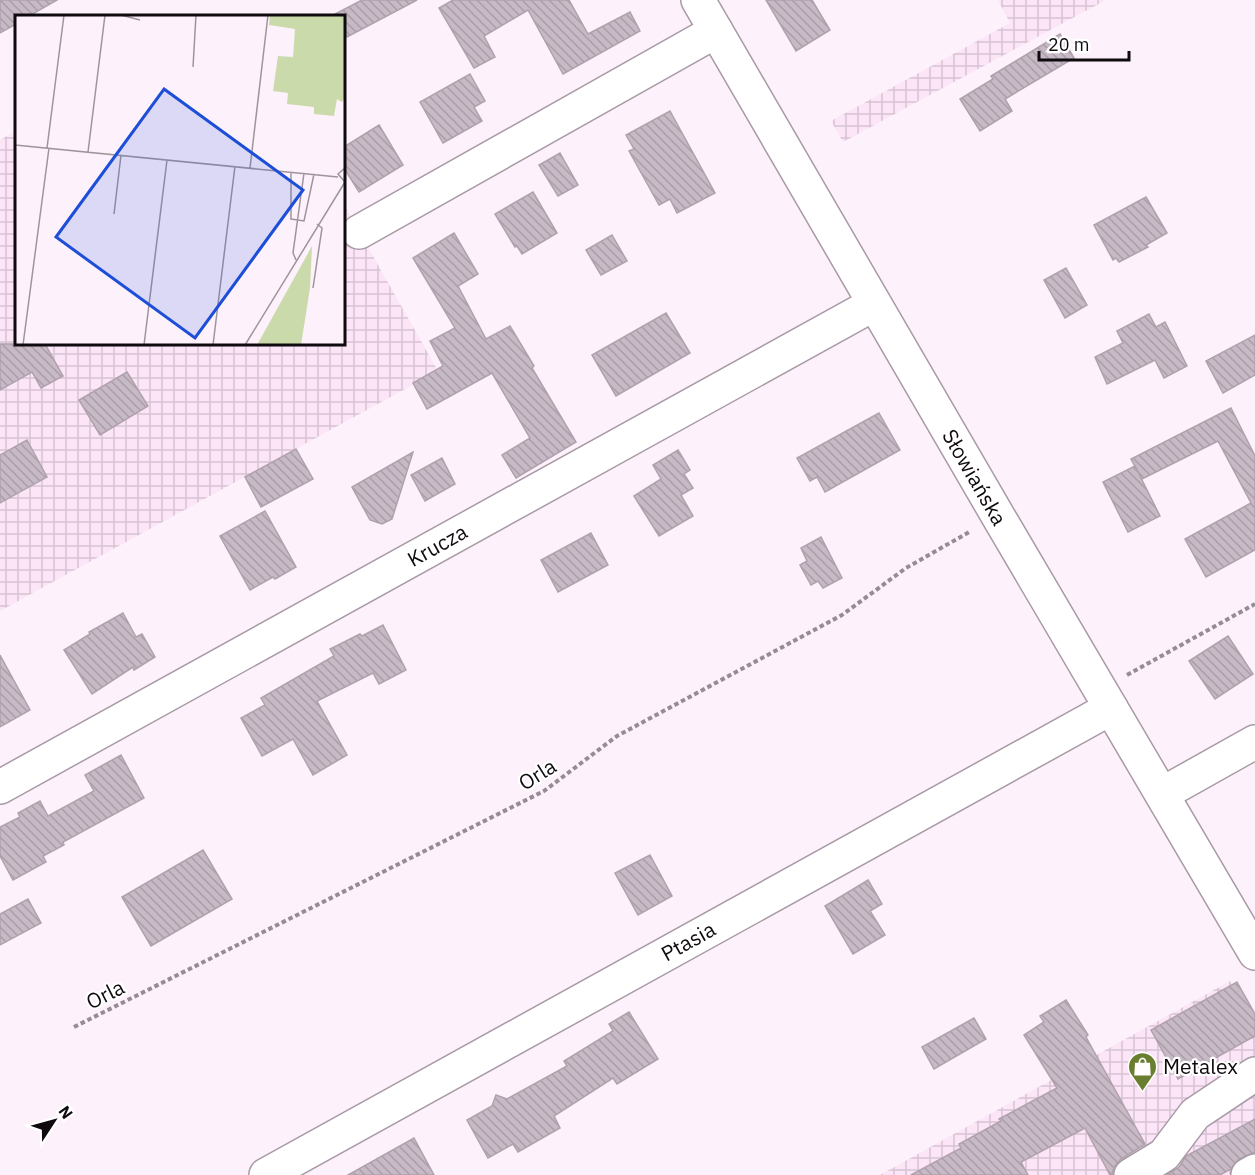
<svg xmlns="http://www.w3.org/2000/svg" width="1255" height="1175" viewBox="0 0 1255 1175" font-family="'IBM Plex Sans',sans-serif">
	<defs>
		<pattern id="industrial-grid" width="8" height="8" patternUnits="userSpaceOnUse" patternTransform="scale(1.5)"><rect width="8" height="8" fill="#fbe5f7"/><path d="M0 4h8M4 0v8" fill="none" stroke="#d6c3d3"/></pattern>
		<pattern id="building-back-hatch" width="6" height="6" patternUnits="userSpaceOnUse" patternTransform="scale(1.5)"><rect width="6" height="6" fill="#c7b9c5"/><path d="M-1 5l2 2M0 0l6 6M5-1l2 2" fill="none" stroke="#aa9ea8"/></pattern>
	</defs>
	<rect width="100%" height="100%" fill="#fdf1fb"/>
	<!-- industrial -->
	<g fill="url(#industrial-grid)">
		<polygon points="998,0 1106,0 843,142 831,121 1010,23"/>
		<polygon points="16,131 16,344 344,344 344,205 438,371 0,611 0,140"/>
		<polygon points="1230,981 1255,1024 1255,1160 1228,1175 880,1175"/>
	</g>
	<!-- building -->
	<g fill="url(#building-back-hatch)" stroke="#b0a1ad" stroke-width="1.5">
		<polygon points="0,0 57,0 29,16 16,16 16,24 0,33"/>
		<polygon points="362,0 417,0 347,37 344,30 344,16 336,16 335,14"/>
		<polygon points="453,0 569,0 588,34 630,12 640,31 563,74 528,10 484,36 495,57 474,68 439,8"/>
		<polygon points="766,0 812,0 830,30 796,51"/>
		<polygon points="1060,34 1074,58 1005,99 1012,111 980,131 960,99 993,79 991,76"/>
		<polygon points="470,74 485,101 474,107 482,121 443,143 420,102"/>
		<polygon points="670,111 715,193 677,213 670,199 659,205 629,151 634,149 626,135"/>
		<polygon points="379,125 403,165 359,192 344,168 344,147"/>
		<polygon points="560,153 578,185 558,196 539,165"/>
		<polygon points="533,192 557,233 522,254 517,246 515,247 495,214"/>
		<polygon points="1146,197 1167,233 1146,245 1148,247 1119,262 1116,258 1113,260 1094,225"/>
		<polygon points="454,233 478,274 458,286 486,339 510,326 534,366 532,368 576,442 516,478 502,455 530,438 492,373 427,409 413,383 443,366 430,341 455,328 413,258"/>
		<polygon points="612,235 627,261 601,275 586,250"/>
		<polygon points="1066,268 1087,305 1065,318 1044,280"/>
		<polygon points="666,313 690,353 616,396 592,355"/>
		<polygon points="1149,314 1156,327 1165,322 1187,366 1164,378 1155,360 1107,384 1095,357 1123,343 1117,331"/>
		<polygon points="1255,335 1255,375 1223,393 1206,361"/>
		<polygon points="0,344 45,344 63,376 41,388 32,372 0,390"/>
		<polygon points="127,372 148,406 100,435 79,400"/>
		<polygon points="1231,408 1255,456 1255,550 1206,577 1185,539 1251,503 1218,441 1142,479 1131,459"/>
		<polygon points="879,413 900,450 825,492 817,477 810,481 797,458"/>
		<polygon points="27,440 47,477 0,503 0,455"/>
		<polygon points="296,449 313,479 261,507 245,477"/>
		<polygon points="678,450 690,470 684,474 693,488 681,495 693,516 659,536 634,496 661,479 653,465"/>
		<polygon points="413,452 392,519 382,524 370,520 352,487"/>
		<polygon points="442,458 455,484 425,501 411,475"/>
		<polygon points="1135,466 1160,516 1128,532 1103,482"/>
		<polygon points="265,511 296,567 275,579 273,577 250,590 220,536"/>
		<polygon points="591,533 608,565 558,592 541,560"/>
		<polygon points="821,537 842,578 823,588 818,581 811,585 800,565 807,561 801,548"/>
		<polygon points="123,613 136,637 142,634 155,657 134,670 133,667 92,694 64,650 90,634 89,632"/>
		<polygon points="383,625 406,670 379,684 373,673 317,701 347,755 313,775 293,739 262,756 241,718 265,705 261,698 334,656 330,649 360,634 362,636"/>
		<polygon points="1228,636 1253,674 1215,699 1189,661"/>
		<polygon points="0,655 30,710 0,727"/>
		<polygon points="121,755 144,798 63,842 64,845 43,856 46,862 13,880 0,856 0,827 20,817 18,813 40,801 48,816 94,791 85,775"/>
		<polygon points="203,850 232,899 151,946 122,897"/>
		<polygon points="650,855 672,896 638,915 615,873"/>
		<polygon points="868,880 882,904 870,911 885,935 853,954 825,906"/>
		<polygon points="28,899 41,923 0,945 0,914"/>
		<polygon points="1237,982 1255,1014 1255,1036 1178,1079 1151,1030"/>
		<polygon points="1066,1000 1088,1035 1086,1037 1145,1144 1121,1159 1114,1167 1112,1175 1110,1175 1085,1128 1021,1162 1028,1175 911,1175 961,1148 959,1144 1001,1121 999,1119 1057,1088 1024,1035 1044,1022 1040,1016"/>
		<polygon points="629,1012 658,1059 617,1084 613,1078 554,1116 560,1128 518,1152 513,1144 488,1158 467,1120 492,1106 496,1095 507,1099 567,1066 564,1061 613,1031 609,1024"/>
		<polygon points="974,1018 986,1039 934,1069 922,1047"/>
		<polygon points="1255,1119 1255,1152 1239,1159 1231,1169 1220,1175 1167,1175 1179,1167 1186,1156"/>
		<polygon points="414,1138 434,1175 348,1175"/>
	</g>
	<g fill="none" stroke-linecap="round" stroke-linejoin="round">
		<defs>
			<g id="minor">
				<polyline points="698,0 998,516 1255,953"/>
				<polyline points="359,232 716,31"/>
				<polyline points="0,787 874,304"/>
				<polyline points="1162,794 1255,742"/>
				<polyline points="266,1175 1111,708"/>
				<polyline points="1131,1175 1164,1155 1195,1114 1255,1074"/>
				<polyline points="1248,1175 1255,1171"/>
			</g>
		</defs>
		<!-- minor casing -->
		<use href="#minor" stroke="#a89aa6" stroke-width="36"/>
		<!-- path -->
		<g stroke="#958c94" stroke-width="4" stroke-dasharray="4.5 3" stroke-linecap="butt">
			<polyline points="1127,675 1255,604"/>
			<polyline points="74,1027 544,791 617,736 842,615 906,568 971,531"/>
		</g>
		<!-- minor -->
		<use href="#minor" stroke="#fff" stroke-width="33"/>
	</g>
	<!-- icons -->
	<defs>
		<symbol id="shop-pin" viewBox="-11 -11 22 30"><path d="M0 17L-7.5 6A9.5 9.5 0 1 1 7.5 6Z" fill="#697e2f" stroke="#fff"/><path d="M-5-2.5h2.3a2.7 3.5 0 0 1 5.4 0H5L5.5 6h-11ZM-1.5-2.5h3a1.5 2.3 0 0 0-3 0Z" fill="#fff"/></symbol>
	</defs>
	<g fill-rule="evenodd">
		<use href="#shop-pin" x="1126" y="1050" width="33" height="45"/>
	</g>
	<g text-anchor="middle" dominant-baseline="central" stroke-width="4.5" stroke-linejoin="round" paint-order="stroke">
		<!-- street labels -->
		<g font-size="21" fill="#0f0a0e" stroke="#fff">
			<text transform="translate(975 477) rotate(60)">Słowiańska</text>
			<text transform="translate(437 545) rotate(-29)">Krucza</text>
			<text transform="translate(537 774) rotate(-32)">Orla</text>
			<text transform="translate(688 941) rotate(-29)">Ptasia</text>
			<text transform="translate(105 994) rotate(-27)">Orla</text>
		</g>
		<!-- poi labels -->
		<g font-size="21" fill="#0f0a0e" stroke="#fff" text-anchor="start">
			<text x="1163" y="1066">Metalex</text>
		</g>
	</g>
	<!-- overview -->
	<g transform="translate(15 15)">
		<rect width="330" height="330" fill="#fdf1fb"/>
		<path d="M297,231l-2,42 -9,57h-44z" fill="#cbdaab"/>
		<path d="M255,0h75v82l-3,5 -5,-3 -3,17 -20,-2v-7l-27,-3 1,-11 -15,-2 5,-35 15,1 2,-28 -26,-4z" fill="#cbdaab"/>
		<path fill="none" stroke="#9e959c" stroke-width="1.5" d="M106,0l19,5M178,52l3,-52M0,130l323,32M32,133l17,-133M73,137l17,-137M235,153l18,-153M330,153l-7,6 7,8M276,157v47l7,1 6,1 10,-47M99,199l7,-59M281,245l-3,-7 11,-80M298,273l9,-60 -5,-4M8,330l26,-197M129,330l23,-185M198,330l22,-179M230,330l100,-163"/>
		<path fill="#1d4ed8" fill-opacity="0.15" stroke="#1d4ed8" stroke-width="3" d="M149,74l139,101 -108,148 -139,-101z"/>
		<rect width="330" height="330" fill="none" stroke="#0f0a0e" stroke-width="3"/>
	</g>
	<!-- north arrow -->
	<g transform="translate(54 1121) rotate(54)" stroke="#ffffff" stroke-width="4.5" paint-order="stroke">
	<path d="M0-4.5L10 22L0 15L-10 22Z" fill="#0f0a0e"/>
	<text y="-9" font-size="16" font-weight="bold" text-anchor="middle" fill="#0f0a0e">N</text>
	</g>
	<!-- scale -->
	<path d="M1039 51v9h90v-9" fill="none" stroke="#0f0a0e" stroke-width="3"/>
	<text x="1048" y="51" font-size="18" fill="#0f0a0e" stroke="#ffffff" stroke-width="4.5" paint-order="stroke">20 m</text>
</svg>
